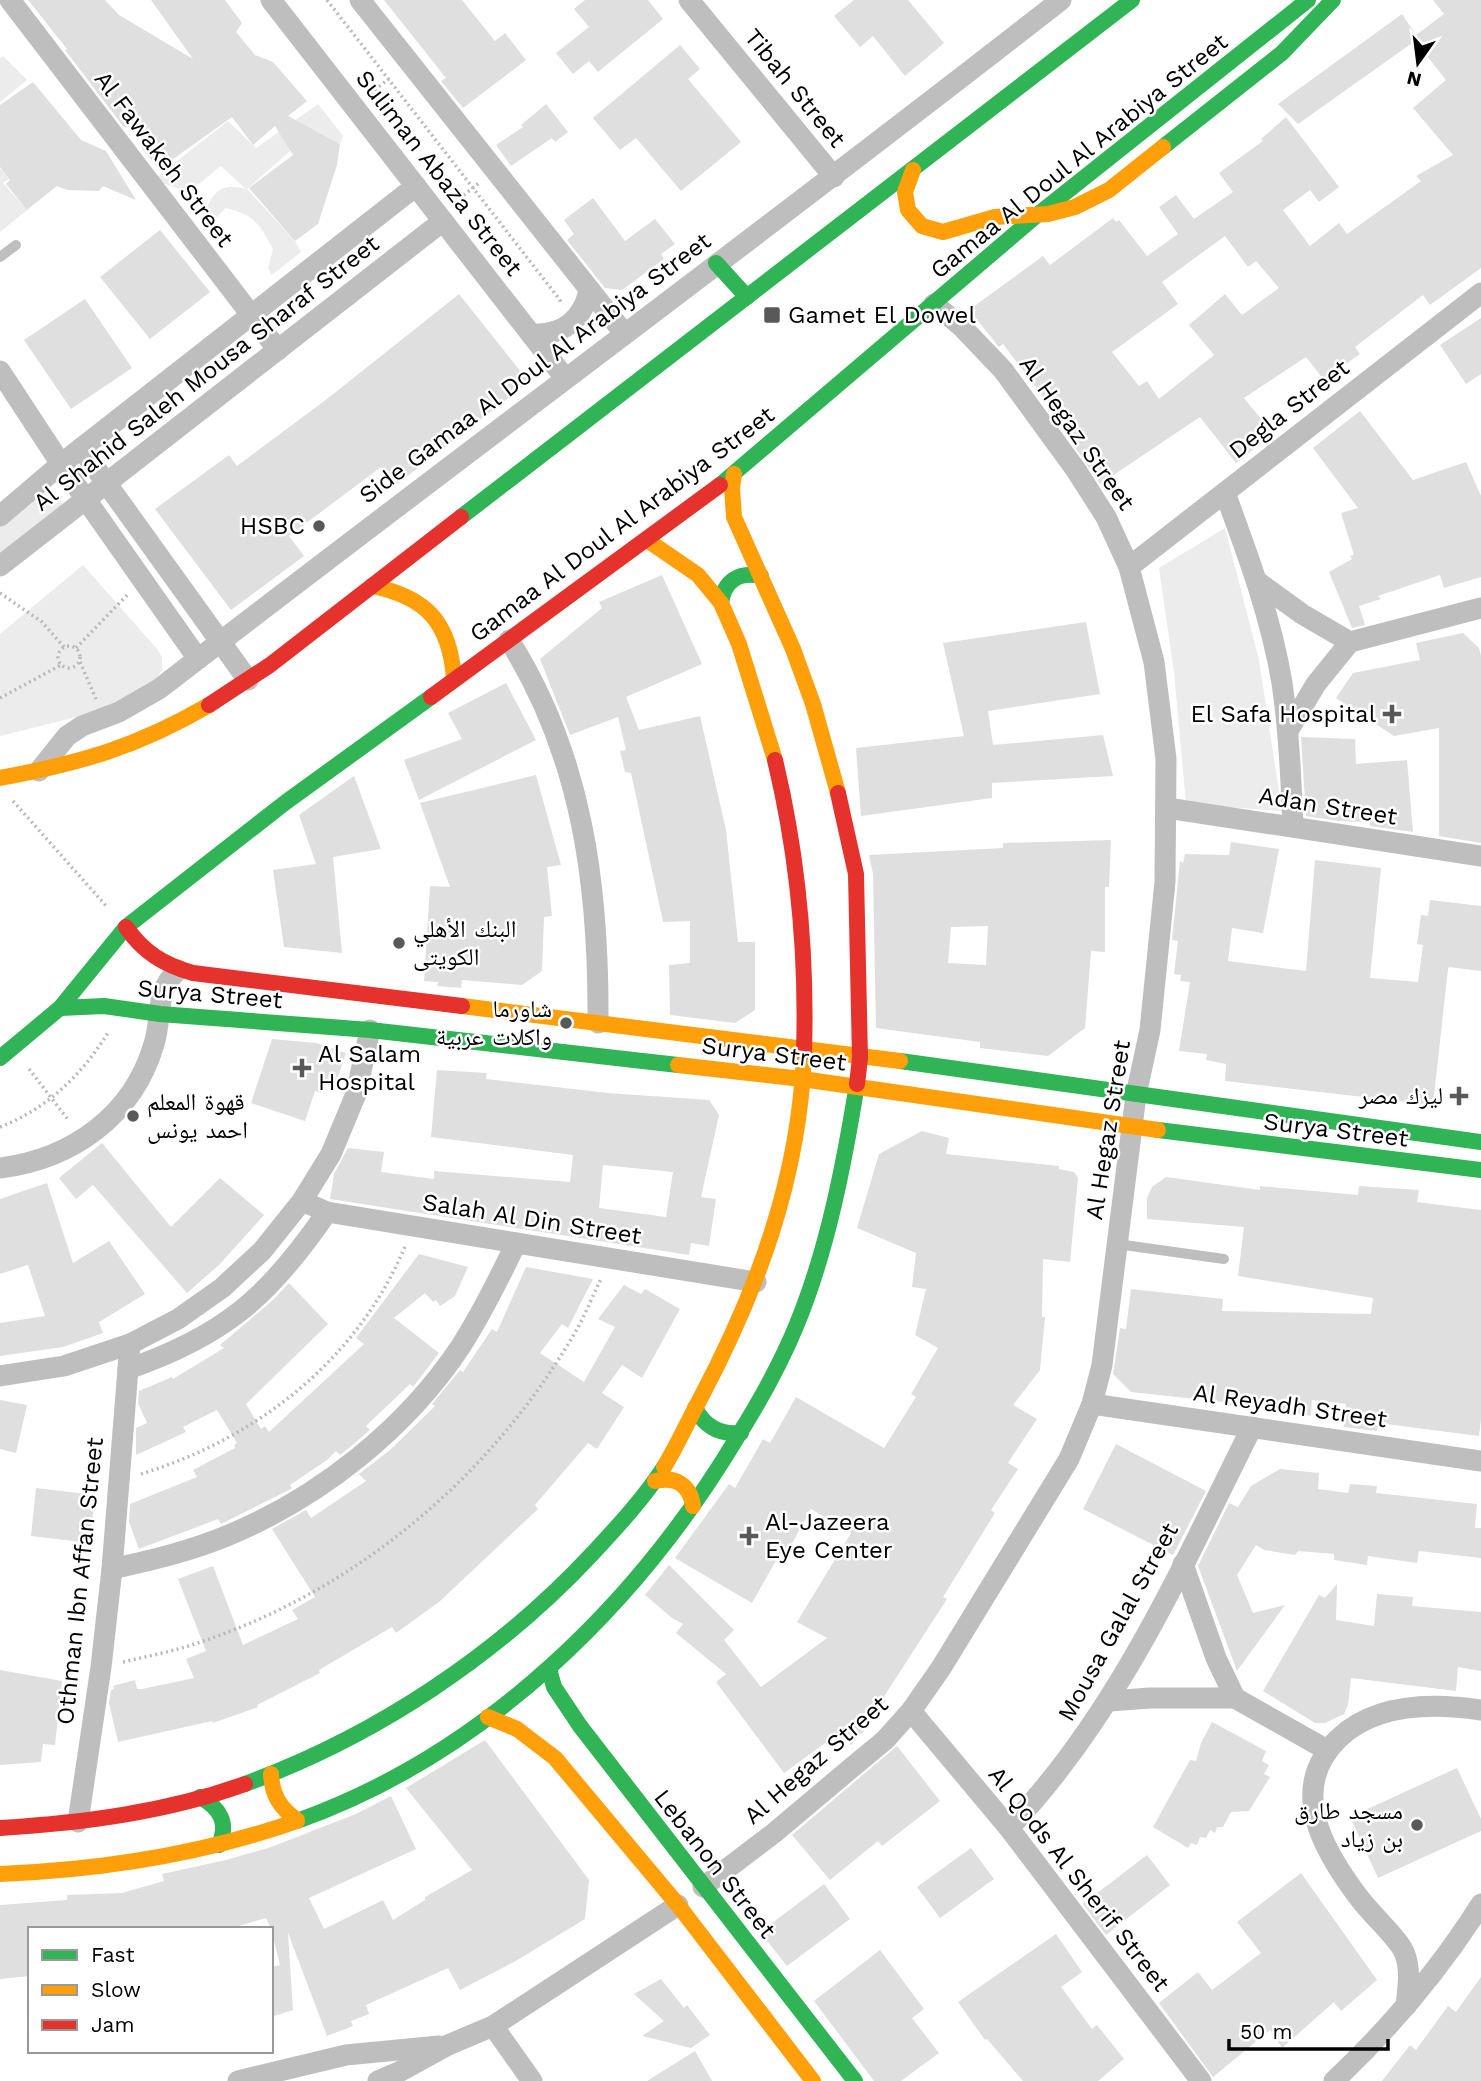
<svg xmlns="http://www.w3.org/2000/svg" width="1481" height="2081" viewBox="0 0 1481 2081" font-family="'Work Sans','Noto Naskh Arabic',sans-serif">
	<rect width="100%" height="100%" fill="#fff"/>
	<!-- green -->
	<g fill="#ececec">
		<polygon points="3,56 27,80 0,102 0,58"/>
		<path d="M318,104l25,32 -3,8 -26,-14 -67,59 48,52 6,11 -29,23 -4,-7 5,-19c-14,-25 -18,-34 -47,-41l-9,9 -7,1 -4,-8c9,-22 18,-26 40,-21l-25,-23 -32,26 -36,-12 75,-59 28,27z"/>
		<polygon points="0,168 9,179 3,183 27,210 0,232"/>
		<polygon points="46,484 68,509 0,561 0,523"/>
		<polygon points="1225,528 1259,660 1282,811 1186,804 1174,672 1159,568"/>
		<polygon points="83,565 157,649 162,657 162,670 152,685 92,713 0,736 0,634"/>
	</g>
	<!-- building -->
	<g fill="#dfdfdf" fill-rule="evenodd">
		<polygon points="28,0 105,0 119,15 193,59 151,0 225,0 242,23 236,32 255,55 273,62 307,101 288,116 340,144 337,165 318,224 295,241 249,188 293,155 275,126 253,145 232,117 159,169 142,149 154,137 123,126 65,50 67,49"/>
		<polygon points="384,0 462,0 495,41 505,33 526,60 463,108 441,81 446,78"/>
		<polygon points="585,0 648,0 663,19 598,72 589,61 573,74 556,53 589,27 574,9"/>
		<polygon points="854,0 908,0 944,43 905,76 873,36 860,47 834,16"/>
		<path d="M1433,0h48v268l-51,37 -7,-10 -68,52 5,7 -36,26 -18,-23 -62,41 29,36 -37,29 -36,-46 -100,67 -34,-50 4,-2 -67,-88 -4,3 -30,-37 74,-54 7,9 63,-47 3,4 3,-2 28,36 31,-22 -19,-27 17,-12 18,24 39,-27 -14,-19 44,-32 -2,-2 25,-22 53,70 -20,15 -9,-12 -27,20 27,36 29,-23 8,11 74,-53 -5,-5 37,-21 -40,-47 33,-28 -31,-39 -117,83 -20,-20 124,-90 14,21 28,-21zM1225,236l23,31 8,-6 23,27 -37,27 -17,-21 -36,31 25,30 -55,44 -12,-18 -8,5 -27,-34 66,-48 -16,-22z"/>
		<polygon points="680,45 700,69 688,79 741,142 681,191 636,138 620,150 593,118"/>
		<polygon points="33,82 81,140 106,151 136,200 103,186 99,191 67,190 57,186 27,210 6,184 10,180 0,167 0,105"/>
		<polygon points="546,104 568,132 555,142 552,138 511,166 496,145 523,127 521,125"/>
		<polygon points="593,198 625,241 655,219 675,244 661,254 664,259 622,290 605,288 567,240 574,234 564,220"/>
		<polygon points="160,230 210,292 150,339 100,277"/>
		<polygon points="459,294 529,382 396,485 381,467 289,536 304,556 231,610 155,509 229,455 237,466 327,399"/>
		<polygon points="85,299 132,368 71,409 24,340"/>
		<polygon points="1481,318 1481,374 1466,384 1440,345"/>
		<polygon points="1360,411 1413,480 1466,462 1481,496 1481,577 1444,588 1440,575 1378,596 1381,599 1359,606 1365,625 1352,628 1329,572 1352,559 1350,556 1354,555 1341,513 1358,508 1313,448"/>
		<polygon points="662,575 702,664 626,697 639,730 700,716 726,830 738,942 755,942 755,1010 735,1023 670,1015 669,965 690,963 690,921 663,922 631,773 625,772 620,751 626,750 618,717 570,735 540,659 602,608 599,602"/>
		<polygon points="1086,622 1100,694 988,711 993,745 1103,735 1113,776 992,783 992,798 861,816 856,748 964,736 943,643"/>
		<polygon points="1463,633 1479,648 1481,656 1481,843 1439,836 1439,728 1394,736 1336,698 1353,673 1420,660 1416,643"/>
		<polygon points="506,683 536,740 419,800 404,760 462,739 448,713"/>
		<polygon points="1301,737 1355,739 1356,764 1407,760 1413,832 1370,826 1370,822 1339,821 1306,816"/>
		<polygon points="536,775 561,865 547,867 552,916 544,917 542,971 522,985 462,980 461,988 437,986 438,982 424,981 430,886 450,887 420,803"/>
		<polygon points="354,776 381,849 333,857 342,953 284,947 273,870 316,864 299,815"/>
		<path d="M1111,840l-2,47h-4v65l-14,-1 -6,77 -37,28 -68,-8v-6l-104,-14 -3,-154 -4,-19 134,-7v-5zM988,926l-2,39 -38,-2 3,-36z"/>
		<polygon points="1231,842 1279,849 1263,933 1232,928 1228,961 1306,971 1315,860 1381,868 1370,978 1418,982 1423,945 1417,944 1421,915 1428,916 1430,900 1481,906 1481,971 1449,967 1448,969 1433,1105 1225,1081 1226,1064 1206,1060 1207,1054 1179,1051 1190,982 1180,981 1181,975 1174,974 1178,941 1172,940 1180,861 1183,863 1185,854 1229,855"/>
		<polygon points="272,1039 316,1043 346,1053 335,1086 325,1083 321,1093 315,1091 305,1121 251,1103"/>
		<path d="M437,1070l50,3 -1,6 122,14 101,7 10,15 -18,82 15,2 -7,47 -18,-3 -2,12 -359,-56 4,-25 14,-26 36,4 -3,20 53,7v-8l136,11 3,-27 -142,-18zM603,1165l70,7 -7,45 -67,-9z"/>
		<polygon points="922,1131 949,1138 946,1154 1059,1166 1059,1169 1074,1172 1078,1178 1070,1262 1043,1259 1042,1317 1045,1317 1040,1370 1013,1405 1037,1419 1008,1463 1018,1469 991,1510 995,1513 943,1597 947,1599 883,1698 886,1700 872,1722 851,1745 839,1733 784,1773 716,1682 726,1674 676,1633 683,1624 672,1618 645,1595 669,1565 734,1630 724,1640 761,1687 827,1638 797,1622 851,1533 811,1509 784,1558 779,1555 752,1603 675,1558 729,1484 735,1488 763,1439 770,1443 796,1397 884,1448 916,1397 911,1394 938,1348 915,1335 926,1289 912,1287 916,1253 857,1228 879,1154"/>
		<polygon points="102,1143 171,1227 220,1178 264,1215 220,1264 187,1293 93,1185 76,1199 59,1178"/>
		<polygon points="1166,1177 1260,1190 1260,1186 1358,1195 1359,1186 1419,1190 1417,1202 1481,1210 1481,1419 1479,1436 1378,1423 1377,1431 1344,1427 1346,1404 1312,1400 1311,1416 1281,1411 1282,1409 1223,1405 1223,1402 1131,1392 1113,1374 1120,1328 1126,1329 1131,1289 1223,1299 1222,1311 1371,1314 1373,1298 1238,1276 1244,1227 1147,1219 1147,1198 1152,1187"/>
		<polygon points="47,1183 73,1263 109,1241 145,1294 99,1322 103,1333 63,1347 0,1356 0,1323 45,1316 28,1265 0,1274 0,1199"/>
		<polygon points="419,1254 468,1267 455,1296 440,1306 436,1300 433,1302 425,1293 394,1318 439,1353 413,1387 410,1384 366,1426 370,1430 350,1447 340,1455 336,1451 327,1460 290,1485 292,1488 289,1490 221,1524 218,1519 139,1549 129,1522 130,1504 197,1477 193,1470 235,1448 234,1445 237,1443 217,1410 183,1427 186,1432 136,1455 136,1428 147,1423 138,1403 139,1391 172,1377 173,1379 224,1348 220,1345 273,1300 289,1283 328,1324 246,1404 261,1429 265,1426 269,1432 364,1344 356,1338"/>
		<polygon points="526,1267 593,1279 568,1328 562,1324 540,1353 584,1382 615,1327 598,1319 624,1285 641,1294 645,1289 680,1309 642,1378 622,1365 602,1393 624,1407 597,1449 588,1443 535,1505 538,1509 439,1602 396,1633 392,1627 319,1670 320,1673 257,1705 258,1707 213,1723 212,1721 118,1742 109,1703 111,1690 114,1689 113,1686 135,1680 137,1689 142,1689 194,1678 186,1659 206,1651 178,1579 213,1566 243,1645 298,1619 292,1610 315,1597 272,1529 306,1510 311,1518 366,1481 359,1474 390,1450 435,1406 432,1404 460,1370 463,1372 492,1329 497,1332"/>
		<polygon points="0,1400 27,1405 16,1453 0,1449"/>
		<polygon points="1116,1444 1206,1491 1173,1555 1083,1509"/>
		<polygon points="1280,1469 1319,1473 1318,1489 1348,1493 1350,1484 1377,1486 1376,1493 1477,1504 1475,1528 1481,1528 1481,1558 1419,1551 1417,1563 1368,1556 1367,1565 1334,1560 1334,1554 1298,1551 1295,1555 1264,1550 1256,1545 1237,1575 1253,1613 1285,1605 1237,1671 1198,1566 1229,1503 1238,1507 1251,1486"/>
		<polygon points="36,1488 95,1495 90,1543 31,1536"/>
		<polygon points="1337,1584 1336,1620 1374,1626 1377,1594 1413,1597 1412,1606 1481,1612 1481,1671 1458,1667 1456,1691 1351,1678 1348,1705 1344,1714 1325,1723 1315,1723 1263,1691 1319,1595 1325,1598"/>
		<polygon points="0,1670 62,1681 55,1745 43,1744 41,1762 0,1765"/>
		<polygon points="1212,1722 1266,1751 1262,1761 1269,1765 1264,1774 1270,1777 1249,1811 1231,1812 1223,1827 1217,1827 1215,1833 1210,1830 1206,1838 1200,1837 1197,1845 1191,1843 1188,1848 1153,1827 1190,1760 1196,1761 1201,1743"/>
		<polygon points="485,1740 589,1880 585,1919 514,1962 460,1990 448,1968 366,2005 369,2014 351,2021 353,2026 327,2036 288,1933 293,2010 271,2017 271,1967 280,1965 271,1929 266,1918 228,1929 30,1929 30,1976 0,1979 0,1905 67,1900 67,1895 122,1893 164,1881 162,1874 226,1860 271,1847 356,1814 391,1796 416,1849 309,1898 324,1929 383,1900 393,1920 425,1900 425,1897 472,1870 406,1788"/>
		<polygon points="897,1746 940,1801 882,1846 878,1841 830,1880 792,1835"/>
		<polygon points="1457,1768 1481,1819 1481,1831 1378,1878 1350,1817"/>
		<polygon points="971,1848 994,1879 940,1918 917,1887"/>
		<polygon points="1147,1855 1170,1885 1106,1935 1083,1904"/>
		<polygon points="1301,1873 1377,1980 1341,2011 1334,2002 1282,2048 1270,2030 1213,2077 1159,2003 1198,1972 1212,1990 1261,1953 1237,1922"/>
		<polygon points="824,1884 850,1919 787,1966 760,1932"/>
		<polygon points="1056,1934 1082,1972 1061,1987 1092,2029 1097,2025 1124,2059 1098,2081 1023,2081 987,2039 985,2040 958,2002"/>
		<polygon points="880,1950 924,2009 912,2018 939,2053 901,2081 874,2081 814,2001"/>
		<polygon points="1481,1977 1481,2081 1382,2081 1410,2045 1416,2050 1448,2006 1456,2012"/>
		<polygon points="661,1979 684,2008 687,2005 710,2035 691,2048 642,2036 664,2021 634,1994"/>
		<polygon points="695,2051 712,2081 647,2081"/>
	</g>
	<g fill="none" stroke-linecap="round" stroke-linejoin="round">
		<!-- path -->
		<g stroke="#b9b9b9" stroke-width="3.5" stroke-dasharray="2 3.5" stroke-linecap="butt">
			<polyline points="327,0 560,300 560,304"/>
			<polyline points="370,93 389,79"/>
			<polyline points="455,202 479,183"/>
			<polyline points="0,593 42,622 64,647"/>
			<circle cx="69" cy="657" r="11"/>
			<polyline points="76,648 128,594"/>
			<polyline points="80,662 96,699"/>
			<polyline points="0,698 61,665"/>
			<polyline points="13,801 108,908"/>
			<polyline points="29,1069 69,1121"/>
			<path d="M0,1127c47,-18 83,-53 109,-96"/>
			<path d="M141,1474c117,-36 218,-115 265,-230"/>
			<path d="M123,1662c21,-5 42,-9 62,-15 163,-50 302,-165 388,-311 11,-18 19,-39 28,-57"/>
		</g>
		<!-- lane -->
		<g stroke="#bebebe" stroke-width="10">
			<polyline points="0,257 16,245"/>
			<polyline points="1117,1244 1224,1259"/>
		</g>
		<!-- street -->
		<g stroke="#bebebe" stroke-width="21">
			<polyline points="10,0 278,350"/>
			<polyline points="271,0 565,378"/>
			<polyline points="360,0 624,333"/>
			<polyline points="689,0 834,177"/>
			<path d="M531,334c31,2 51,-13 58,-43"/>
			<polyline points="0,371 61,464 198,659"/>
			<polyline points="81,448 248,680"/>
			<path d="M1225,493c23,62 46,124 57,190 7,48 9,96 11,144"/>
			<polyline points="0,516 61,464 416,186"/>
			<polyline points="0,566 443,221"/>
			<polyline points="1129,567 1481,293"/>
			<polyline points="1258,582 1302,614 1350,642"/>
			<path d="M509,640c74,117 90,248 89,383"/>
			<polyline points="1288,731 1316,684 1350,642 1481,608"/>
			<path d="M39,771l28,-35 15,-10 37,-14 40,-23c299,-231 604,-456 902,-689"/>
			<polyline points="1167,808 1481,856"/>
			<path d="M0,1168c72,-9 133,-52 154,-124 9,-29 0,-52 24,-74"/>
			<polyline points="302,1201 327,1212 756,1282"/>
			<path d="M128,1369c96,-33 142,-73 199,-157"/>
			<polyline points="0,1376 64,1366 130,1344 178,1319 222,1288 262,1251 302,1201 331,1154 356,1094 370,1030"/>
			<polyline points="1092,1404 1481,1461"/>
			<polyline points="1183,1564 1216,1658 1235,1698"/>
			<path d="M112,1569c40,-9 79,-18 117,-34 91,-38 177,-106 232,-189 21,-33 38,-67 55,-103"/>
			<polyline points="1109,1701 1150,1698 1235,1698 1327,1750"/>
			<polyline points="911,1711 1009,1828 1201,2081"/>
			<polyline points="78,1822 101,1667 112,1569 130,1344"/>
			<path d="M1009,1828c109,-114 173,-261 243,-401"/>
			<polyline points="703,1887 774,1833 850,1769 885,1740 911,1711 941,1668 1069,1459 1092,1404 1102,1365 1136,1095 1150,1030 1165,882 1166,759 1154,662 1129,567 1106,517 1076,470 1003,370 962,327 934,304"/>
			<path d="M1406,2006c2,-19 6,-41 -4,-58 -11,-17 -29,-32 -42,-49 -36,-47 -74,-110 -21,-161 37,-35 95,-35 142,-28"/>
			<polyline points="493,2026 532,2081"/>
			<polyline points="238,2081 346,2055 439,2046"/>
			<polyline points="378,2081 399,2072 448,2045 493,2026 678,1905"/>
			<path d="M1334,2081c56,-53 106,-112 147,-177"/>
		</g>
		<!-- fast -->
		<g stroke="#30b455" stroke-width="16">
			<polyline points="1163,147 1282,53 1333,0"/>
			<polyline points="716,263 747,297"/>
			<polyline points="720,485 1036,216 1308,0"/>
			<polyline points="461,517 1132,0"/>
			<path d="M721,603c3,-22 18,-32 40,-27"/>
			<polyline points="60,1008 104,1006 160,1014 370,1030 678,1065"/>
			<polyline points="0,1058 60,1008 126,927 286,802 431,697"/>
			<polyline points="900,1061 1481,1142"/>
			<polyline points="1158,1130 1481,1170"/>
			<path d="M695,1408c10,19 25,27 46,25"/>
			<polyline points="549,1669 554,1687 580,1726 855,2081"/>
			<path d="M245,1784c131,-48 253,-129 348,-231 25,-27 51,-55 71,-86"/>
			<path d="M200,1797c20,11 29,26 19,48"/>
			<path d="M297,1821c188,-67 340,-216 441,-385 22,-35 43,-73 59,-112 31,-76 47,-160 60,-240"/>
		</g>
		<!-- slow -->
		<g stroke="#ff9f0a" stroke-width="16">
			<polyline points="913,170 905,192 908,210 922,226 943,232 995,217 1048,214 1075,207 1109,190 1163,147"/>
			<polyline points="734,474 732,488 734,517 793,649 813,704 838,793"/>
			<polyline points="647,540 698,575 721,603 739,644 775,760"/>
			<path d="M372,586c55,11 78,37 82,93"/>
			<path d="M0,778c81,-15 137,-31 209,-73"/>
			<polyline points="462,1006 900,1061"/>
			<polyline points="678,1065 802,1079 1158,1130"/>
			<path d="M664,1467c13,-21 23,-44 35,-66 58,-109 101,-224 105,-349"/>
			<path d="M655,1481c21,-5 35,4 38,25"/>
			<polyline points="488,1717 517,1729 555,1758 678,1905 813,2081"/>
			<path d="M271,1774c1,21 9,34 26,46"/>
			<path d="M0,1874c102,-4 200,-19 297,-53"/>
		</g>
		<!-- jam -->
		<g stroke="#e5322d" stroke-width="16">
			<polyline points="431,697 720,485"/>
			<polyline points="209,705 270,665 461,517"/>
			<path d="M775,760c23,96 32,194 29,292"/>
			<polyline points="838,793 856,874 860,1058 857,1084"/>
			<path d="M126,927c17,25 38,38 67,46l269,33"/>
			<path d="M0,1828c83,-5 167,-16 245,-44"/>
		</g>
	</g>
	<!-- markers -->
	<g fill="#595959" stroke="#fff" stroke-width="2.5">
		<rect x="763" y="306" width="18" height="18" rx="3.5"/>
		<circle cx="319" cy="526" r="7"/>
		<path d="M1388.5 703.5h7v7h7v7h-7v7h-7v-7h-7v-7h7z"/>
		<circle cx="399" cy="943" r="7"/>
		<circle cx="566" cy="1023" r="7"/>
		<path d="M298.5 1057.5h7v7h7v7h-7v7h-7v-7h-7v-7h7z"/>
		<path d="M1455.5 1085.5h7v7h7v7h-7v7h-7v-7h-7v-7h7z"/>
		<circle cx="133" cy="1116" r="7"/>
		<path d="M745.5 1525.5h7v7h7v7h-7v7h-7v-7h-7v-7h7z"/>
		<circle cx="1417" cy="1825" r="7"/>
	</g>
	<g text-anchor="middle" dominant-baseline="central" stroke-width="5" stroke-linejoin="round" paint-order="stroke">
		<!-- street labels -->
		<g font-size="24" fill="#000" stroke="#fff">
			<text transform="translate(795 88) rotate(51)">Tibah Street</text>
			<text transform="translate(1079 156) rotate(-39)">Gamaa Al Doul Al Arabiya Street</text>
			<text transform="translate(164 159) rotate(53)">Al Fawakeh Street</text>
			<text transform="translate(439 173) rotate(52)">Suliman Abaza Street</text>
			<text transform="translate(535 368) rotate(-37)">Side Gamaa Al Doul Al Arabiya Street</text>
			<text transform="translate(206 373) rotate(-38)">Al Shahid Saleh Mousa Sharaf Street</text>
			<text transform="translate(1289 409) rotate(-38)">Degla Street</text>
			<text transform="translate(1077 433) rotate(55)">Al Hegaz Street</text>
			<text transform="translate(622 524) rotate(-37)">Gamaa Al Doul Al Arabiya Street</text>
			<text transform="translate(1328 806) rotate(9)">Adan Street</text>
			<text transform="translate(210 994) rotate(5)">Surya Street</text>
			<text transform="translate(774 1054) rotate(7)">Surya Street</text>
			<text transform="translate(1108 1130) rotate(-81)">Al Hegaz Street</text>
			<text transform="translate(1336 1130) rotate(7)">Surya Street</text>
			<text transform="translate(532 1219) rotate(9)">Salah Al Din Street</text>
			<text transform="translate(1290 1406) rotate(8)">Al Reyadh Street</text>
			<text transform="translate(80 1581) rotate(-84)">Othman Ibn Affan Street</text>
			<text transform="translate(1118 1622) rotate(-61)">Mousa Galal Street</text>
			<text transform="translate(816 1760) rotate(-41)">Al Hegaz Street</text>
			<text transform="translate(715 1864) rotate(52)">Lebanon Street</text>
			<text transform="translate(1079 1879) rotate(52)">Al Qods Al Sherif Street</text>
		</g>
		<!-- poi labels -->
		<g font-size="24" fill="#000" stroke="#fff" text-anchor="start">
			<text x="788" y="315">Gamet El Dowel</text>
			<text x="305" y="526" text-anchor="end">HSBC</text>
			<text x="1376" y="714" text-anchor="end">El Safa Hospital</text>
			<text x="413" y="929">البنك الأهلي<tspan x="413" dy="28">الكويتى</tspan></text>
			<text x="552" y="1009" text-anchor="end">شاورما<tspan x="552" dy="28">واكلات عربية</tspan></text>
			<text x="318" y="1054">Al Salam<tspan x="318" dy="28">Hospital</tspan></text>
			<text x="1443" y="1096" text-anchor="end">ليزك مصر</text>
			<text x="147" y="1102">قهوة المعلم<tspan x="147" dy="28">احمد يونس</tspan></text>
			<text x="765" y="1522">Al-Jazeera<tspan x="765" dy="28">Eye Center</tspan></text>
			<text x="1403" y="1811" text-anchor="end">مسجد طارق<tspan x="1403" dy="28">بن زياد</tspan></text>
		</g>
	</g>
	<!-- legend -->
	<rect x="28" y="1927" width="245" height="126" fill="#ffffff" stroke="#999999" stroke-width="2"/>
	<rect x="42" y="1950" width="35" height="10" fill="#30b455" stroke="#999999" stroke-width="2"/>
	<text x="91" y="1962" font-size="21" fill="#000000">Fast</text>
	<rect x="42" y="1985" width="35" height="10" fill="#ff9f0a" stroke="#999999" stroke-width="2"/>
	<text x="91" y="1997" font-size="21" fill="#000000">Slow</text>
	<rect x="42" y="2020" width="35" height="10" fill="#e5322d" stroke="#999999" stroke-width="2"/>
	<text x="91" y="2032" font-size="21" fill="#000000">Jam</text>
	<!-- north arrow -->
	<g transform="translate(1418 63) rotate(194)" stroke="#ffffff" stroke-width="5" paint-order="stroke">
	<path d="M0-5L12 26L0 18L-12 26Z" fill="#000000"/>
	<text y="-10" font-size="19" font-weight="bold" text-anchor="middle" fill="#000000">N</text>
	</g>
	<!-- scale -->
	<path d="M1229 2039v10h159v-10" fill="none" stroke="#000000" stroke-width="3.5"/>
	<text x="1240" y="2039" font-size="21" fill="#000000" stroke="#ffffff" stroke-width="5" paint-order="stroke">50 m</text>
</svg>
